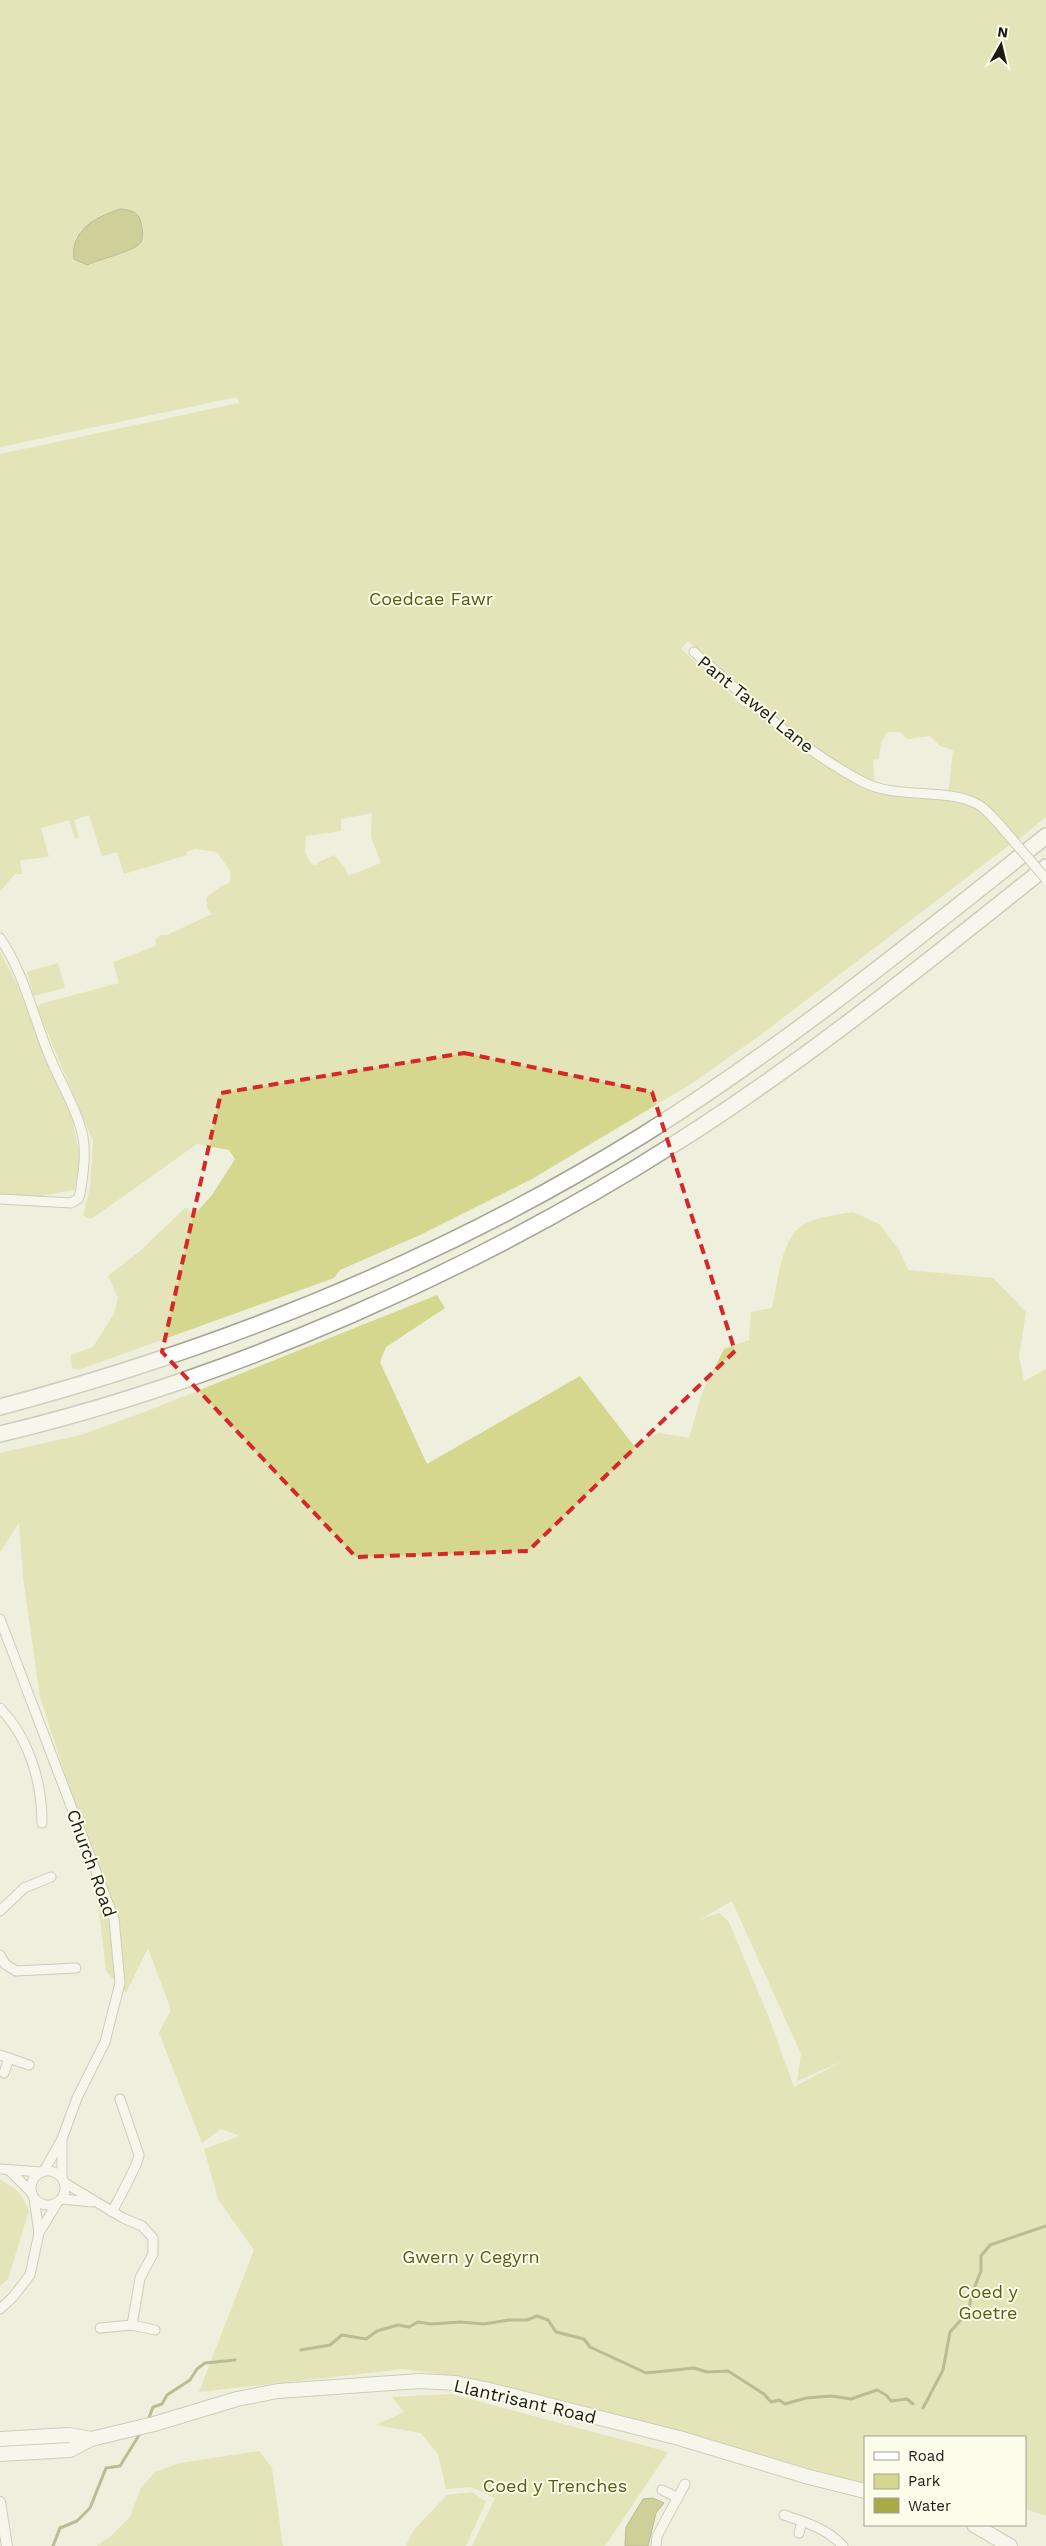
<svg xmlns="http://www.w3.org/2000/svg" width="1046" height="2546" viewBox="0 0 1046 2546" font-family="'Work Sans',sans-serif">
	<rect width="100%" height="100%" fill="#eeefdc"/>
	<!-- green -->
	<g fill="#d4d78d" fill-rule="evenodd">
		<path d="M0,0h1046v817l-27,22 -8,-7 1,11 -253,193 -68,48 -159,95 -112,56 -80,35 -6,8 -256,92 -6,-2 -1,-13 22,-8 21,-33 4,-16 -10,-22 32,-25 46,-44 8,8 18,-20 23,-36 -6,-9 -32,-6 -103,73 -4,2 -7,-4 7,-27 3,-47 -56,-133 3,-4 79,-21 -6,-21 43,-16 -1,-6 5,-5h7l45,-21 -4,-4 -2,-12 14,-11 9,-4c6,-13 -6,-20 -12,-31l-22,-3 -9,3 1,3 -63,19 -7,-22 -15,4 -13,-41 -15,5 5,18 -4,1 -6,-19 -28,8 8,29 -29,3 2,14h-7l-15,17v-437l239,-51 -2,-6 -237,50zM105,214l34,2c2,8 6,17 3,24 -5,11 -43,19 -55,25l-12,-26 6,-9zM688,641l62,55 -7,10 -62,-57zM887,732h12l9,7 22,-3 10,10 13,4 -5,46 -73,-9 -2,-27 6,-1 2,-16zM372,813l-1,24 10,26 -33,13 -3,-8 -11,-13 -15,7 -3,3 -5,-1 -6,-12 1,-16 35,-5v-12z"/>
		<polygon points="0,952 16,982 72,1118 79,1152 79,1171 74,1190 36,1197 11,1195 0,1199"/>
		<polygon points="58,963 65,988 34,996 27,972"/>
		<path d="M853,1212l26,12 20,26 9,20 85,8 33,34 -7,44 5,25 22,-12v1147l-21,-7v-72h-160v47l-139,-39 -261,-63 -25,-8 -36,-5 -205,23 55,-142 -36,-51 -14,-50 36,-13 -19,-7 -19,14 -43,-110 12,-23 -23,-62 -22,45 -20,-22 -6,-53 -18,-92 -42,-129 -17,-120 -4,-55 -18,29 -1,-1v-97l81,-18 66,-24 290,-116 8,13 -59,39 -6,15 47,102 153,-88 54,70 25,-13 30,5 13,-45 22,-44 25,-9 2,-28 21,-4c5,-22 9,-67 28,-81 13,-10 37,-12 53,-15zM732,1901l69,153 -4,27 46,-20 -49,26 -25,-69 -40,-96 -10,-9 -20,7z"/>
		<polygon points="0,2179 19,2192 29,2210 8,2279 0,2286"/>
		<polygon points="451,2394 668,2452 605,2546 472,2546 495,2498 471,2487 446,2489 438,2454 421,2433 376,2425 404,2412 392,2397"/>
		<polygon points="259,2451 272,2468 283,2546 96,2546 110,2537 130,2517 141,2488 155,2472 180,2463"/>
		<polygon points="472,2492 486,2502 466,2546 406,2546 413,2531 447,2495"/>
	</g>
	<!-- water -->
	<g fill="#a8a947" stroke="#7d7e38">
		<path d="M120,209c10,1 18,2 21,13 1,6 3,14 0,20 -5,9 -42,17 -54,23l-13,-6c-4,-29 22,-42 46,-50z"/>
		<polygon points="653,2498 664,2503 656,2513 648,2546 625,2546 626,2527 643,2499"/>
	</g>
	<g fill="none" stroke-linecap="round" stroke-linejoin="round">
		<!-- stream -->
		<g stroke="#7d7e38" stroke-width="3">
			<polyline points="301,2350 330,2345 342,2335 366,2339 377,2331 398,2325 409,2327 418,2322 431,2324 460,2322 484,2324 509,2320 527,2320 537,2316 548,2320 556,2332 584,2339 590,2347 646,2373 694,2368 707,2372 728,2371 764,2394 771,2402 779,2400 785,2404 806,2398 832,2396 851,2399 877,2390 886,2395 891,2401 907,2399 913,2404"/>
			<polyline points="923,2408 943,2370 950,2332 969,2311 971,2296 981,2271 981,2256 990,2245 1046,2226"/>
			<polyline points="148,2420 153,2407 162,2404 167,2395 190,2380 197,2369 205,2363 235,2360"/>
			<polyline points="53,2546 60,2528 77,2521 90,2508 106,2468 120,2466 141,2432"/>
		</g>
		<defs>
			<g id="minor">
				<path d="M694,652c53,47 106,97 169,130 34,18 86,5 116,23 8,5 13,12 20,19"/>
				<path d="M0,938c24,35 33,78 49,117 11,27 28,54 34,82 3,20 0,38 -3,57l-2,5 -7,4 -71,-4"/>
				<polyline points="0,1619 114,1919 120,1983 105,2042 77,2098 62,2139 44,2171"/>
				<path d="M0,1708c29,30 42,74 42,115"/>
				<polyline points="0,1911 24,1888 51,1877"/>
				<polyline points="0,1955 5,1964 16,1971 76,1968"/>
				<polyline points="0,2055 29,2065"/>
				<polyline points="4,2073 9,2058"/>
				<polyline points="0,2169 41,2172"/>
				<polyline points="9,2170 31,2192"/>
				<circle cx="48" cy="2188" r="17"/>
				<polyline points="62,2177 62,2141"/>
				<polyline points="65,2183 123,2218 142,2226 153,2238 153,2254 140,2278 132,2325"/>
				<polyline points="34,2198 39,2233"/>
				<polyline points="62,2199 92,2202"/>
				<path d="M112,2212c6,-12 26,-47 27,-57l-19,-56"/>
				<polyline points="0,2309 13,2297 30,2275 39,2233 57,2203"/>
				<polyline points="100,2328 132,2325 155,2330"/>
				<polyline points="662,2490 678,2498"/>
				<path d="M784,2515c23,8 42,13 59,31"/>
				<polyline points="799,2533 802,2521"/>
				<polyline points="656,2546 657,2536 685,2484"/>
			</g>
			<polyline id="tertiary" points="0,2502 7,2546"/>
			<g id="primary">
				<polyline points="0,2439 69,2435 91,2439"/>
				<polyline points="0,2454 70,2450 91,2439 154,2424 237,2399 278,2391 420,2381 456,2383 485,2389 679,2438 809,2477 865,2491"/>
				<polyline points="974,2525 1010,2546"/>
			</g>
			<g id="motorway">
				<path d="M0,1407c225,-60 445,-149 643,-272 142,-89 272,-195 403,-299"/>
				<path d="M0,1434c232,-55 478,-165 679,-293 129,-82 248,-179 367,-274"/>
			</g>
		</defs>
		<!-- minor casing -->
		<use href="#minor" stroke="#a3a492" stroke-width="11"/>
		<!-- tertiary casing -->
		<use href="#tertiary" stroke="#a3a492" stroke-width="12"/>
		<!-- primary casing -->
		<use href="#primary" stroke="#a3a492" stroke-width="16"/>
		<!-- motorway casing -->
		<use href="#motorway" stroke="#a3a492" stroke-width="18"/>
		<!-- minor -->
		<use href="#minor" stroke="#fff" stroke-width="9"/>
		<!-- tertiary -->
		<use href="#tertiary" stroke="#fff" stroke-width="10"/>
		<!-- primary -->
		<use href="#primary" stroke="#fff" stroke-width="14"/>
		<!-- motorway -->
		<use href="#motorway" stroke="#fff" stroke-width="15"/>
		<defs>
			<polyline id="minor-bridge" points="999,824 1046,879"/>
		</defs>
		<!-- minor-bridge casing -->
		<use href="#minor-bridge" stroke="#a3a492" stroke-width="11" stroke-linecap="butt"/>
		<!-- minor-bridge -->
		<use href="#minor-bridge" stroke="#fff" stroke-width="9"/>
	</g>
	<!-- marked area -->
	<path d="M0 0H1046V2546H0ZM464,1053l188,39 83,259 -207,200 -172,6 -194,-205 59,-259z" fill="#eeefdc" fill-opacity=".55" fill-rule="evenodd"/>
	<path fill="none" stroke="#d62828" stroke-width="4" stroke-dasharray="10 6" stroke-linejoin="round" d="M464,1053l188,39 83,259 -207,200 -172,6 -194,-205 59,-259z"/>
	<g text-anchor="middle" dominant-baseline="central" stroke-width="4" stroke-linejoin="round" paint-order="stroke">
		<!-- park labels -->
		<g font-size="18" fill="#5a5a11" stroke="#fbfce9">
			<text x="431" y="598">Coedcae Fawr</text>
			<text x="471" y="2256">Gwern y Cegyrn</text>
			<text x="988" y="2291">Coed y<tspan x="988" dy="21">Goetre</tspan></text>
			<text x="555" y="2485">Coed y Trenches</text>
		</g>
		<!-- street labels -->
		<g font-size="18" fill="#1a1b14" stroke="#fbfce9">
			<text transform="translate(756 704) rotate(39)">Pant Tawel Lane</text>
			<text transform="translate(92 1863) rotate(70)">Church Road</text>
			<text transform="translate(525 2401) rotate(13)">Llantrisant Road</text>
		</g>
	</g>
	<!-- legend -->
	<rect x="864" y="2436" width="162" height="90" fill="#fbfce9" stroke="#a1a294"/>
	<rect x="874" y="2452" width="25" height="8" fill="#ffffff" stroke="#a1a294"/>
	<text x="908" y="2461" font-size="15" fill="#1a1b14">Road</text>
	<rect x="874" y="2474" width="25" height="15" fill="#d4d78d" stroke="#a1a294"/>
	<text x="908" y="2486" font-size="15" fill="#1a1b14">Park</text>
	<rect x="874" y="2498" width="25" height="15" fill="#a8a947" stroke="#a1a294"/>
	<text x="908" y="2511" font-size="15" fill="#1a1b14">Water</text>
	<!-- north arrow -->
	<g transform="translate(1001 45) rotate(8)" stroke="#fbfce9" stroke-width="4" paint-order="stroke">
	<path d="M0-4L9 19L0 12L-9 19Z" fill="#1a1b14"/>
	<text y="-8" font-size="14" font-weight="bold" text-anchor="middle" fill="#1a1b14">N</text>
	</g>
</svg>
